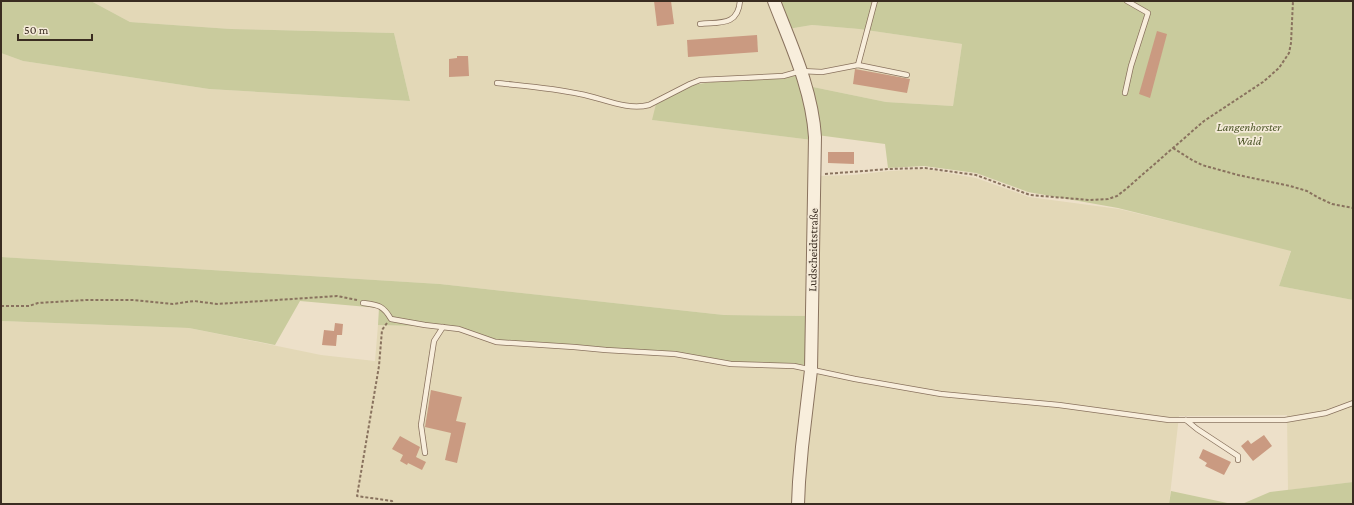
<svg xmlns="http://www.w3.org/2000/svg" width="1354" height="505" viewBox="0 0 1354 505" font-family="'Crimson Pro',serif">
	<rect width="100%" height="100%" fill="#ede0c9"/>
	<!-- farmland -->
	<g fill="#e3d8b7">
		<polygon points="91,1 771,1 796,70 782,75 689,82 652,120 812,140 811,316 724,315 440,284 1,257 1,53 23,61 209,89 410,101 394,33 231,29 130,22"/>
		<polygon points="812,25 859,29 962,44 953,106 886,102 808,86 788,29"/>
		<polygon points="926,169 976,178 1029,197 1119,209 1291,250 1279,286 1353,300 1353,482 1288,490 1287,415 1179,416 1169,504 801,504 816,176 853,175 889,171"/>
		<polygon points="1,321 189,328 321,355 375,361 378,325 440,326 433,340 424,387 428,387 436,344 443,330 459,330 496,344 653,353 673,356 732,367 793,368 809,372 796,504 1,504"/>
	</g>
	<!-- green -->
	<g fill="#c9cb9d">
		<polygon points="1,1 91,1 130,22 231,29 394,33 410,101 209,89 23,61 1,53"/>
		<polygon points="779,1 1353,1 1353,300 1279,286 1291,251 1118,208 1028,192 976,173 924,166 888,168 885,144 817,135 808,86 886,102 953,106 962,44 859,29 812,25 788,29"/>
		<polygon points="799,75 812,140 652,120 656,104 690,85 713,82 782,78"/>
		<polygon points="1,257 440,284 724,315 811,316 810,365 731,362 605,348 496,341 459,327 378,325 379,308 300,301 275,345 189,328 1,321"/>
		<polygon points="1353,482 1353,504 1242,504 1270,492"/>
		<polygon points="1171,491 1232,504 1169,504"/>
	</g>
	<!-- building -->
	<g fill="#ca9a81">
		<polygon points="654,1 671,1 674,24 657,26"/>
		<polygon points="1157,31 1167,34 1150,98 1139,94"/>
		<polygon points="757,35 758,52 688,57 687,40"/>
		<polygon points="457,56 468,56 469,76 449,77 449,59 457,58"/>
		<polygon points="855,69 910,79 907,93 853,84"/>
		<polygon points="828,152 854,152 854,164 828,163"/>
		<polygon points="335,323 343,324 342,335 337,335 336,346 322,345 324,330 334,331"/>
		<polygon points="431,390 462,397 456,421 466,423 457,463 445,460 451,433 425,427"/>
		<polygon points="1264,435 1272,446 1253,461 1241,446 1248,440 1251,444"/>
		<polygon points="400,436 420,447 416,457 426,462 422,470 408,463 407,465 400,461 403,455 392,449"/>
		<polygon points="1203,449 1231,462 1224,475 1205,466 1207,463 1199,458"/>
	</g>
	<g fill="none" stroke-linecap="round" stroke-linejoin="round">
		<defs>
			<g id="service">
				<path d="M700,24c20,-2 38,2 40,-23"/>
				<polyline points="858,65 875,1"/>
				<path d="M497,83c28,3 56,5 83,11 22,4 47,17 69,11l41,-21 10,-4 83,-4 18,-5 21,1 36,-7 49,10"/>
				<polyline points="1125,93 1131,66 1148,13 1127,1"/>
				<path d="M363,303c15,2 20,2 28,16l34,6 34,4 37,13 78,5 32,3 69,4 56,10 63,2 61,13 86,15 118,11 110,15h116l41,-7 27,-10"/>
				<polyline points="1186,420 1197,429 1238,456 1238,460"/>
				<polyline points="425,453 421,425 434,341 443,327"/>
			</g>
			<path id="tertiary" d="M774,1c17,44 38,88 41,136l-4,233 -9,77 -3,35 -1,22"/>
		</defs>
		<!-- service casing -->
		<use href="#service" stroke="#89725e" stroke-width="6"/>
		<!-- tertiary casing -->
		<use href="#tertiary" stroke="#89725e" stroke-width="14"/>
		<!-- path -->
		<g stroke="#89725e" stroke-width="2" stroke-dasharray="3 2" stroke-linecap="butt">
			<polyline points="1173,148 1192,160 1202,165 1238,175 1290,186 1307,191 1319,198 1332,204 1353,208"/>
			<polyline points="825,174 889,169 925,168 976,175 1030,195 1089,200 1108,199 1117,196 1126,189 1142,175 1204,121 1263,82 1279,68 1289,53 1291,43 1293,1"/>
			<polyline points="1,306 29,306 38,303 86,300 134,300 173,304 194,301 217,304 337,296 357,300"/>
			<polyline points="387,323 382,330 379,366 357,496 392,501 393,504"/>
		</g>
		<!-- service -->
		<use href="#service" stroke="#f8eedc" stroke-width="4.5"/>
		<!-- tertiary -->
		<use href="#tertiary" stroke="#f8eedc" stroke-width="12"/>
	</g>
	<g text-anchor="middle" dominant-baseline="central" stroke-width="3.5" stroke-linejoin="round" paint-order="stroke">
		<!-- park labels -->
		<g font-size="12" font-style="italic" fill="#4d5629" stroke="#f5ebd9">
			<text x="1249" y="127">Langenhorster<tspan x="1249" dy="14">Wald</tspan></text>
		</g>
		<!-- street labels -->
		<g font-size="12" fill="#3a2c21" stroke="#f5ebd9">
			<text transform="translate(813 250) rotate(-89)">Ludscheidtstraße</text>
		</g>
	</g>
	<!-- border -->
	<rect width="1354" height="505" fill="none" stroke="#3a2c21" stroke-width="4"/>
	<!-- scale -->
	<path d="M18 34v6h74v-6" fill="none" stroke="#3a2c21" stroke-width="2"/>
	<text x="24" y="34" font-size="12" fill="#3a2c21" stroke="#f5ebd9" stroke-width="3" paint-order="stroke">50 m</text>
</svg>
